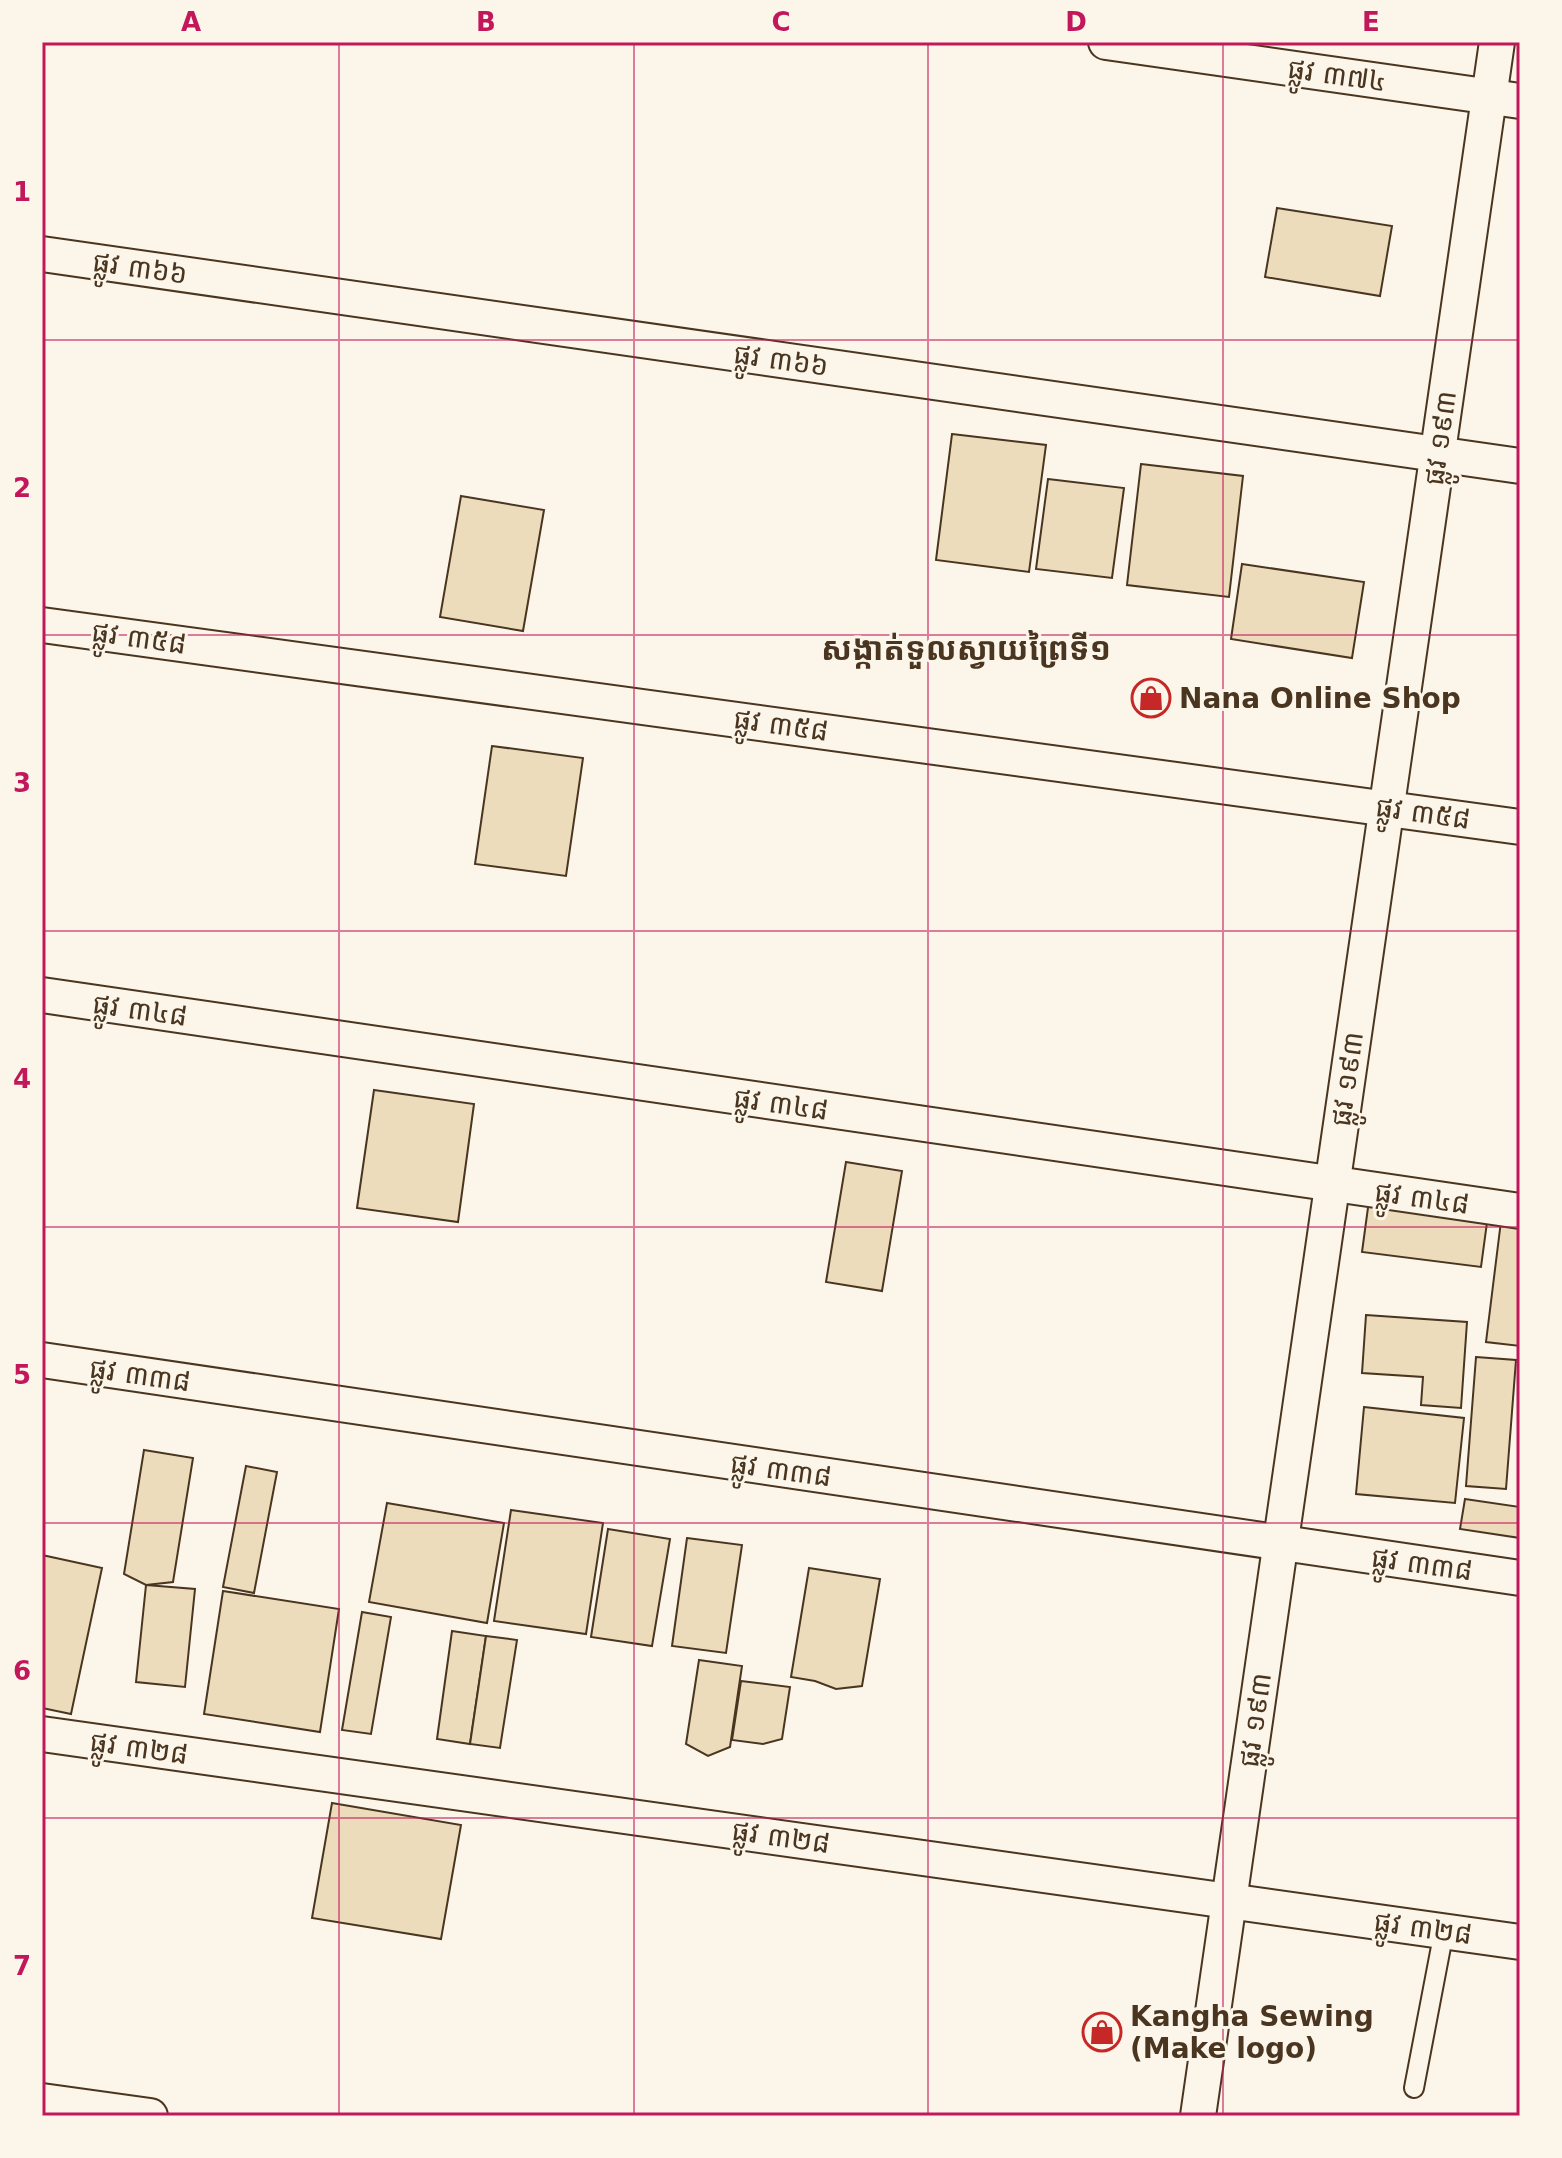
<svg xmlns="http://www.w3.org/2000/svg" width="1562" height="2158" viewBox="0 0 1562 2158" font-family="'DejaVu Sans','Noto Sans Khmer',sans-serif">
	<rect width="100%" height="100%" fill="#fbf6e9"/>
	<!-- building -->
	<g fill="#ecdcbc" stroke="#4a3520" stroke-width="2">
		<polygon points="1277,208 1392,226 1380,296 1265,277"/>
		<polygon points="952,434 1046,445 1029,572 936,560"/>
		<polygon points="1141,464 1243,476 1229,597 1127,585"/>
		<polygon points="1048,479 1124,488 1112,578 1036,569"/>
		<polygon points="461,496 544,510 523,631 440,617"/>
		<polygon points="1242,564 1364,582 1352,658 1231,639"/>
		<polygon points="492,746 583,758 566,876 475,864"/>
		<polygon points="374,1090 474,1104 458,1222 357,1208"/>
		<polygon points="846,1162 902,1171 882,1291 826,1282"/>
		<polygon points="1369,1200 1488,1215 1481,1267 1362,1252"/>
		<polygon points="1501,1221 1520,1223 1520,1346 1486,1342"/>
		<polygon points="1366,1315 1467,1322 1461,1408 1421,1405 1423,1377 1362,1373"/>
		<polygon points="1476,1357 1516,1360 1506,1489 1466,1486"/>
		<polygon points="1364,1407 1464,1418 1455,1503 1356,1494"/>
		<polygon points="144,1450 193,1458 173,1582 146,1585 124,1574"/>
		<polygon points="246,1466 277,1472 254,1593 223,1587"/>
		<polygon points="1465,1499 1520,1507 1520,1538 1460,1529"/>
		<polygon points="387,1503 504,1523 487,1623 369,1602"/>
		<polygon points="511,1510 603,1523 586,1634 494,1621"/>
		<polygon points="608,1529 670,1539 652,1646 591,1637"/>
		<polygon points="687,1538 742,1545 726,1653 672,1646"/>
		<polygon points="42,1555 102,1568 71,1714 42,1708"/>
		<polygon points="809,1568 880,1579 862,1686 836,1689 815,1681 791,1677"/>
		<polygon points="146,1585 195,1589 185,1687 136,1682"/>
		<polygon points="223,1591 339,1609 320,1732 204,1714"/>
		<polygon points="362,1612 391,1617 371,1734 342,1730"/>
		<polygon points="452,1631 486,1636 470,1744 437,1739"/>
		<polygon points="486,1636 517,1640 500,1748 470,1744"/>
		<polygon points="699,1660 742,1666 730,1747 708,1756 686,1744"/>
		<polygon points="741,1681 790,1687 782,1739 763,1744 732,1740"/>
		<polygon points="332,1803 461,1825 441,1939 312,1918"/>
	</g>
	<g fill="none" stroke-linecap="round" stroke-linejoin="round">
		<defs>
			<polyline id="lane" points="1414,2088 1444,1931"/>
			<g id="street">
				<polyline points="1106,42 1520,101"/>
				<polyline points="42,254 1520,466"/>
				<polyline points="42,625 1520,827"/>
				<polyline points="42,995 1520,1211"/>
				<polyline points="42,1360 1520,1578"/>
				<polyline points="42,1734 1520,1942"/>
				<polyline points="42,2101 150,2116"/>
				<polyline points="1198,2116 1497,42"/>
			</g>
		</defs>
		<!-- lane casing -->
		<use href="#lane" stroke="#4a3520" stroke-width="22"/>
		<!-- street casing -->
		<use href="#street" stroke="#4a3520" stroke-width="38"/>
		<!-- lane -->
		<use href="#lane" stroke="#fbf6e9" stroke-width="18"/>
		<!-- street -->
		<use href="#street" stroke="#fbf6e9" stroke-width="34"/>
	</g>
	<!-- grid -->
	<path fill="none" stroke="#c2185b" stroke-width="2" stroke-opacity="0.55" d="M339,42v2074M634,42v2074M928,42v2074M1223,42v2074M42,340h1478M42,635h1478M42,931h1478M42,1227h1478M42,1523h1478M42,1818h1478"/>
	<!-- icons -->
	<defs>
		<symbol id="shop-ring" viewBox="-11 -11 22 22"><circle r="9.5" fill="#fbf6e9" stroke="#c62828" stroke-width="1.5"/><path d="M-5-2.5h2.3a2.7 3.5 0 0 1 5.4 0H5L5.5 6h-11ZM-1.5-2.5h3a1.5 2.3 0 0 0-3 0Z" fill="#c62828"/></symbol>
	</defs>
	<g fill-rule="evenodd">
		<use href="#shop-ring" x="1129" y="676" width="44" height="44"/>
		<use href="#shop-ring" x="1080" y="2010" width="44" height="44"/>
	</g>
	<g text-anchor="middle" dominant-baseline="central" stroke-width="6" stroke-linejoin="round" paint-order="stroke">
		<!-- street labels -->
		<g font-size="28" fill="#4a3520" stroke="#fbf6e9">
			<text transform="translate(1337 75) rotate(8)">ផ្លូវ ៣៧៤</text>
			<text transform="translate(140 268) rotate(8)">ផ្លូវ ៣៦៦</text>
			<text transform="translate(781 360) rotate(8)">ផ្លូវ ៣៦៦</text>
			<text transform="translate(1440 438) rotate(-82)">ផ្លូវ ១៩៣</text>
			<text transform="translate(139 638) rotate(8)">ផ្លូវ ៣៥៨</text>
			<text transform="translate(781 725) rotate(8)">ផ្លូវ ៣៥៨</text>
			<text transform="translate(1423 813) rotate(8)">ផ្លូវ ៣៥៨</text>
			<text transform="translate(140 1010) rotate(8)">ផ្លូវ ៣៤៨</text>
			<text transform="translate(1347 1079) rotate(-82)">ផ្លូវ ១៩៣</text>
			<text transform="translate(781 1104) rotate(8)">ផ្លូវ ៣៤៨</text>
			<text transform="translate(1422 1198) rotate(8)">ផ្លូវ ៣៤៨</text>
			<text transform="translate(140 1375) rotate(8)">ផ្លូវ ៣៣៨</text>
			<text transform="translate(781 1470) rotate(8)">ផ្លូវ ៣៣៨</text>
			<text transform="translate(1422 1564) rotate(8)">ផ្លូវ ៣៣៨</text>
			<text transform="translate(1255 1720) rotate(-82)">ផ្លូវ ១៩៣</text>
			<text transform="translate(139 1748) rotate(8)">ផ្លូវ ៣២៨</text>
			<text transform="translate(781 1837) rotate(8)">ផ្លូវ ៣២៨</text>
			<text transform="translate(1423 1928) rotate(8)">ផ្លូវ ៣២៨</text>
		</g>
		<!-- poi labels -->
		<g font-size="28" font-weight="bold" fill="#4a3520" stroke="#fbf6e9" text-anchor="start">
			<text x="1179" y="698">Nana Online Shop</text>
			<text x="1130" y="2016">Kangha Sewing<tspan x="1130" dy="32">(Make logo)</tspan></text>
		</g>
		<!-- quarter labels -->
		<g font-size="32" font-weight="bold" fill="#4a3520" stroke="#fbf6e9">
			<text x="966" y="649">សង្កាត់ទួលស្វាយព្រៃទី១</text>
		</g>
	</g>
	<!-- border -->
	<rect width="1562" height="2158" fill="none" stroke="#fbf6e9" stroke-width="88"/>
	<rect x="44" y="44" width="1474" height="2070" fill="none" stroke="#c2185b" stroke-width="3"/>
	<g font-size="26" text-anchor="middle" font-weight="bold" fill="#c2185b">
		<text x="191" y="31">A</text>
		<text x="486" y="31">B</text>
		<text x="781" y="31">C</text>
		<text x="1076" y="31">D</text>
		<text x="1371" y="31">E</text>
		<text x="22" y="201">1</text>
		<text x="22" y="497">2</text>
		<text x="22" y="792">3</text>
		<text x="22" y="1088">4</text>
		<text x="22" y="1384">5</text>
		<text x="22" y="1680">6</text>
		<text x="22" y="1975">7</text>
	</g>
</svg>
